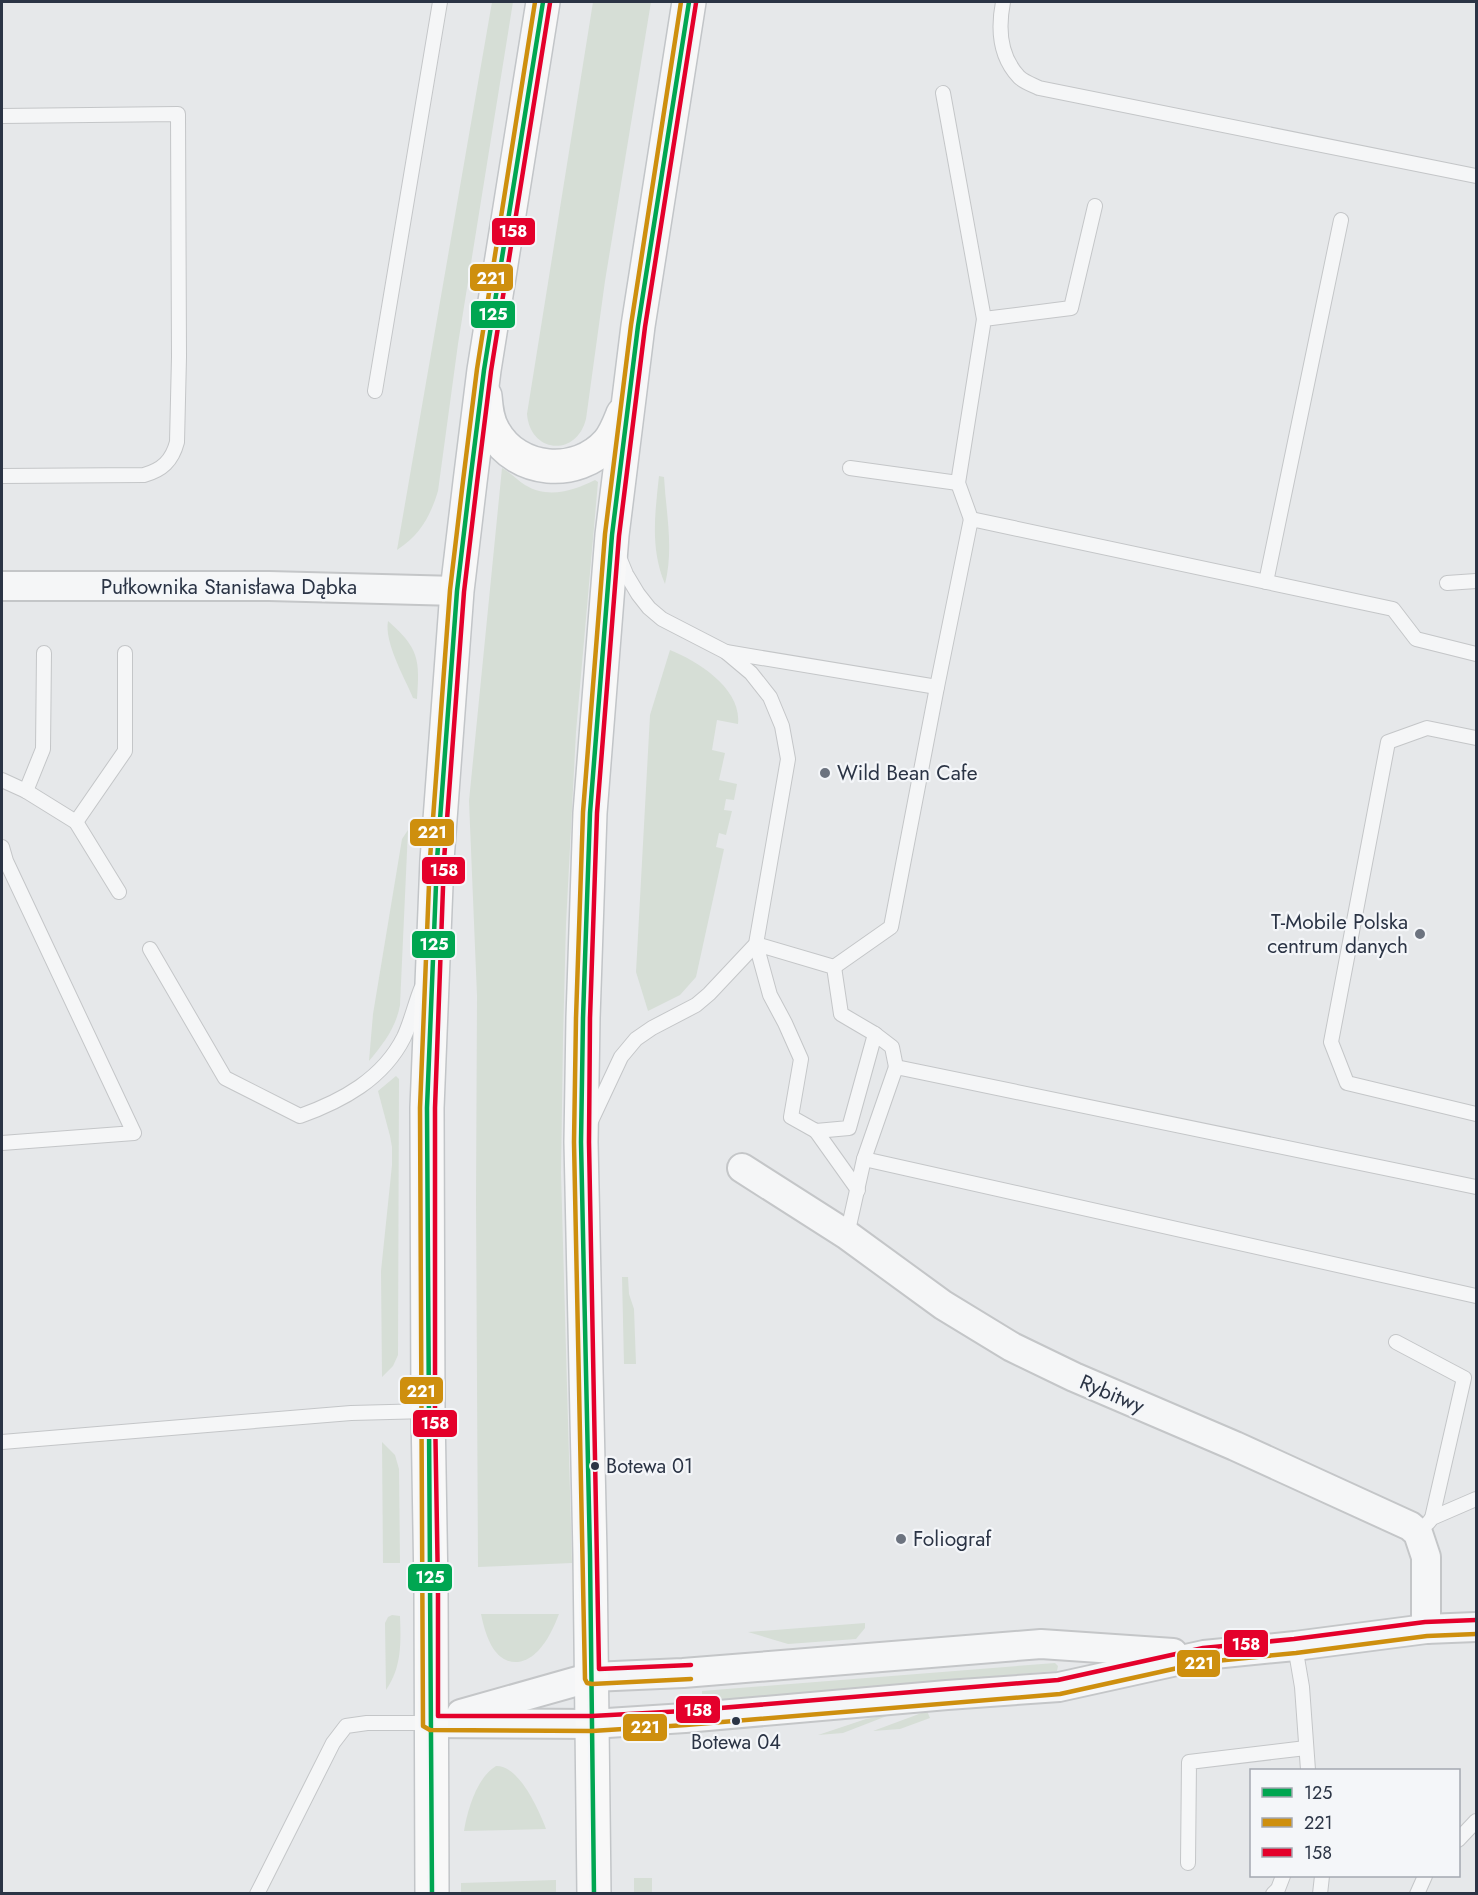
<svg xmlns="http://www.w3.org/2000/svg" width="1478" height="1895" viewBox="0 0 1478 1895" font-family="Jost,sans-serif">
	<rect width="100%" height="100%" fill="#e6e8ea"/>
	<!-- green -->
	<g fill="#d6ded6">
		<path d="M492,2h21l-55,342 -20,147c-8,26 -18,44 -41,59z"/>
		<path d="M593,2h58l-46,279 -19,138c-10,39 -56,34 -59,-5z"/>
		<path d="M502,468c8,4 15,12 23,17 23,14 48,6 70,-5l3,2 -22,250 -10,192 -3,115 -2,134 11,390 -94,4 -2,-366 1,-205 -8,-195z"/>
		<path d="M659,476l5,1c2,36 10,71 1,107 -15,-35 -10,-71 -6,-108z"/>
		<path d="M388,621c31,27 32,39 29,78l-4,-1c-8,-20 -29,-55 -25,-77z"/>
		<path d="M670,650c28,11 72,39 68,74l-21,-4 -5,30 13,3 -6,27 18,4 -3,16 -8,-1 -2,11 8,1 -6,24 -7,-2 -3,14 8,2 -28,128 -16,18 -32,16 -12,-39 14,-257z"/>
		<path d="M408,830l-8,175c-4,23 -17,39 -31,56l4,-47 29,-175z"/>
		<polygon points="396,1076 399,1079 398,1355 393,1366 382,1377 381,1271 392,1165 392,1147 390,1136 378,1091"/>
		<polygon points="622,1277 628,1277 629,1294 634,1309 636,1364 624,1364"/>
		<polygon points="382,1442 395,1455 399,1469 400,1563 383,1563"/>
		<path d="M481,1614h78c-5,13 -11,26 -21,37 -5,5 -12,10 -20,11 -25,2 -33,-29 -37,-48z"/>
		<path d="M392,1615l8,1c1,26 2,51 -14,74l-1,-67 3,-6z"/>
		<polygon points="865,1623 865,1628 856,1639 788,1644 748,1632"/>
		<polygon points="1055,1663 1058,1666 1057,1671 1055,1671 702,1701 702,1691"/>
		<polygon points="927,1711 930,1718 900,1729 873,1731"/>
		<polygon points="892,1714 843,1733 818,1735 866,1719"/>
		<path d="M496,1766c23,-1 43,44 50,63l-82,2c3,-20 13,-54 32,-65z"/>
		<rect x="634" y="1878" width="18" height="15"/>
		<polygon points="556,1880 556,1893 461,1893 461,1883"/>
	</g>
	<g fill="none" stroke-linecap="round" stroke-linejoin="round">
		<defs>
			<g id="service">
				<path d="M1003,2c-5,26 -4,54 16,75 5,5 14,8 20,11l437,88"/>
				<polyline points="943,93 984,319"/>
				<path d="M2,116l176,-2 1,243 -2,85c-5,19 -15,28 -33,33l-142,1"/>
				<polyline points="375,391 440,2"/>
				<polyline points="850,468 958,483"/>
				<polyline points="971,519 958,483 984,319 1071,308 1095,206"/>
				<polyline points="1266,582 1341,220"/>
				<polyline points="1447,583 1476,581"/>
				<polyline points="726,652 937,687 971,519 1393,609 1416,639 1476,654"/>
				<polyline points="1476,738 1427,728 1388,742 1331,1042 1347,1083 1476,1114"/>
				<polyline points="2,780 26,791 76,822 119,892"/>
				<polyline points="26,791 43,749 44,653"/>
				<polyline points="76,822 125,751 125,653"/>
				<polyline points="2,847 6,861 134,1133 2,1143"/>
				<polygon points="756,944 834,967 841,1014 875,1034 849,1128 816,1131 791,1117 801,1059 785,1023 770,995"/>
				<path d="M150,949l75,129 75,38c42,-15 83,-37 104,-79 7,-15 11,-33 17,-48"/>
				<polyline points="834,967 891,927 937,687"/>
				<polyline points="875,1034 892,1047 896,1067"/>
				<polyline points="591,1121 621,1057 636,1039 652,1028 696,1005 709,994 756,944 788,759 782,726 770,697 751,673 726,652 662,619 649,608 638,594 626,574 619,557"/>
				<polyline points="816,1131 858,1190"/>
				<polyline points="864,1159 1476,1296"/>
				<polyline points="847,1235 864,1159 896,1067 1476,1187"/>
				<polyline points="1396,1342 1464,1378 1432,1518"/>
				<polyline points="2,1442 351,1413 428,1411"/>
				<polyline points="1428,1523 1432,1518 1476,1499"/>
				<polyline points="1295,1646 1302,1687 1308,1770"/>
				<polyline points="1458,1840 1476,1821"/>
				<polyline points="1188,1863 1189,1762 1306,1748"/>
				<polyline points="257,1894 333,1743 346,1726 367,1723 430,1723"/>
				<polyline points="1273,1894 1278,1889 1283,1876"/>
				<polyline points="1320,1894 1322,1876"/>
				<polyline points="1417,1894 1425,1876"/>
			</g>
			<g id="minor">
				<polyline points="2,586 269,586 457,591"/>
				<polyline points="742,1168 847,1235 943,1305 1012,1347 1074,1377 1235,1446 1410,1526 1418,1533 1426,1557 1426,1629"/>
				<polyline points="461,1714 592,1677 683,1673 1041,1644 1173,1653"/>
				<polyline points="430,1723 592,1724 685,1718 947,1695 1059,1687 1204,1655 1295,1646 1426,1629 1476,1627"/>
			</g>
			<g id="primary">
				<path d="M485,396c1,12 2,25 9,36 23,41 83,46 114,11 7,-8 11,-19 15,-29"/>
				<polyline points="432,1894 431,1589 428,1411 427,1108 437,860 457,591 470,482 484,370 543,2"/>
				<polyline points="594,1894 590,1555 581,1142 583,1018 590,813 612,535 638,326 689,2"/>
			</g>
		</defs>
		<!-- service casing -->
		<use href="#service" stroke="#c4c6c8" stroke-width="16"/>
		<!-- minor casing -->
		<use href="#minor" stroke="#c4c6c8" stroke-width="32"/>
		<!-- primary casing -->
		<use href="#primary" stroke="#c2c5c8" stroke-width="36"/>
		<!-- service -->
		<use href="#service" stroke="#f5f6f7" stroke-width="14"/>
		<!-- minor -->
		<use href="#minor" stroke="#f5f6f7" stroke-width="28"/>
		<!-- primary -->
		<use href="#primary" stroke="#f8f8f8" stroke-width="33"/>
		<defs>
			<g id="bus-1">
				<polyline points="432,1894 427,1108 437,860 457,591 470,482 484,370 543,2"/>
				<polyline points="594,1894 590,1555 581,1142 583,1018 590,813 612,535 638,326 689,2"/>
			</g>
			<g id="bus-2">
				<polyline points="535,2 477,369 463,481 450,590 430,859 420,1108 423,1726 430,1730 592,1731 686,1725 1060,1694 1205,1662 1296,1653 1427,1636 1476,1634"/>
				<polyline points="681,2 631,325 605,534 583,812 576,1018 574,1142 585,1679 587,1683 592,1684 691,1679"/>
			</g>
			<g id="bus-3">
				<polyline points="550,3 491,371 477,483 464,592 444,860 435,1108 435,1411 438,1589 438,1716 592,1716 684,1711 1058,1680 1203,1648 1294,1639 1425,1622 1476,1620"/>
				<polyline points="691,1665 599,1669 589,1142 590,1018 597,813 619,536 645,327 696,3"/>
			</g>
		</defs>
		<!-- bus-1 casing -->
		<use href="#bus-1" stroke="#f4f6f9" stroke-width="9"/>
		<!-- bus-2 casing -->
		<use href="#bus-2" stroke="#f4f6f9" stroke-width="9"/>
		<!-- bus-3 casing -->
		<use href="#bus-3" stroke="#f4f6f9" stroke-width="9"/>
		<!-- bus-1 -->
		<use href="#bus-1" stroke="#00a651" stroke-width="4.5"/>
		<!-- bus-2 -->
		<use href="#bus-2" stroke="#ce8f0e" stroke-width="4.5"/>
		<!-- bus-3 -->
		<use href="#bus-3" stroke="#e4002b" stroke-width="4.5"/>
	</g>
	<!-- markers -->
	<g fill="#6c737f" stroke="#f4f6f9" stroke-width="2">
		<circle cx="825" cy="773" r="6"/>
		<circle cx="1420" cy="934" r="6"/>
		<circle cx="901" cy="1539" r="6"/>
	</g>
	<g fill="#2b3445" stroke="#f4f6f9" stroke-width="2">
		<circle cx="595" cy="1466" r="5"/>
		<circle cx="736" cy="1721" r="5"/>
	</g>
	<g text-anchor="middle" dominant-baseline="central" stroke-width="4.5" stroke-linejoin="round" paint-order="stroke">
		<!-- bus labels -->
		<g font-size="20" fill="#2b3445" stroke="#f4f6f9" text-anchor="start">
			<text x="606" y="1466">Botewa 01</text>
			<text x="736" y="1742" text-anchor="middle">Botewa 04</text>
		</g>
		<!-- street labels -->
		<g font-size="21" fill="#2b3445" stroke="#f4f6f9">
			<text x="229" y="587">Pułkownika Stanisława Dąbka</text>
			<text transform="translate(1112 1394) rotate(23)">Rybitwy</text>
		</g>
		<!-- poi labels -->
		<g font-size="21" fill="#2b3445" stroke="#f4f6f9" text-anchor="start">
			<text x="837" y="773">Wild Bean Cafe</text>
			<text x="1408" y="922" text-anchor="end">T‑Mobile Polska<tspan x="1408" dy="24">centrum danych</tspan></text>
			<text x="913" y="1539">Foliograf</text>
		</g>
	</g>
	<g stroke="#f4f6f9" stroke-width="2">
		<rect x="491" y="217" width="45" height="29" rx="6" fill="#e4002b"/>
		<rect x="469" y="263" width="45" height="29" rx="6" fill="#ce8f0e"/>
		<rect x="470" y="300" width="46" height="29" rx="6" fill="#00a651"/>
		<rect x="409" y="818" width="46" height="29" rx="6" fill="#ce8f0e"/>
		<rect x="421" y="856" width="45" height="29" rx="6" fill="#e4002b"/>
		<rect x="411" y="930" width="45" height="29" rx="6" fill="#00a651"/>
		<rect x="399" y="1376" width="45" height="29" rx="6" fill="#ce8f0e"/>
		<rect x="412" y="1409" width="46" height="29" rx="6" fill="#e4002b"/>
		<rect x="407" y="1563" width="46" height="29" rx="6" fill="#00a651"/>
		<rect x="1223" y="1629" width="46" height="29" rx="6" fill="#e4002b"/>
		<rect x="1176" y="1649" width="45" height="29" rx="6" fill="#ce8f0e"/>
		<rect x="675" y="1695" width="46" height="29" rx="6" fill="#e4002b"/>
		<rect x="622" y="1713" width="46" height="29" rx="6" fill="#ce8f0e"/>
	</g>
	<g font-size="16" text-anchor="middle" font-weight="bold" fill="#fff">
		<text x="513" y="237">158</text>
		<text x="491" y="284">221</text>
		<text x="493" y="320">125</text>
		<text x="432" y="838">221</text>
		<text x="444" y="876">158</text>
		<text x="434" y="950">125</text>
		<text x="421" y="1397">221</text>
		<text x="435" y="1429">158</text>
		<text x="430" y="1583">125</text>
		<text x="1246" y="1650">158</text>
		<text x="1199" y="1669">221</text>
		<text x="698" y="1716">158</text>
		<text x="645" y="1733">221</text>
	</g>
	<!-- border -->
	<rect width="1478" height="1895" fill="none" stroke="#2b3445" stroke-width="6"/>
	<!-- legend -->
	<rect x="1250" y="1769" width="210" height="108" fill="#f4f6f9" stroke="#a4a8b1" stroke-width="1.5"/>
	<rect x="1262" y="1788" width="30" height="9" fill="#00a651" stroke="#a4a8b1" stroke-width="1.5"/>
	<text x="1304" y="1799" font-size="18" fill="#2b3445">125</text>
	<rect x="1262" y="1818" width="30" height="9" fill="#ce8f0e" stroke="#a4a8b1" stroke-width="1.5"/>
	<text x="1304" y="1829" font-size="18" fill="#2b3445">221</text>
	<rect x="1262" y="1848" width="30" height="9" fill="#e4002b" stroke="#a4a8b1" stroke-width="1.5"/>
	<text x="1304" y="1859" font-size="18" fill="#2b3445">158</text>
</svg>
